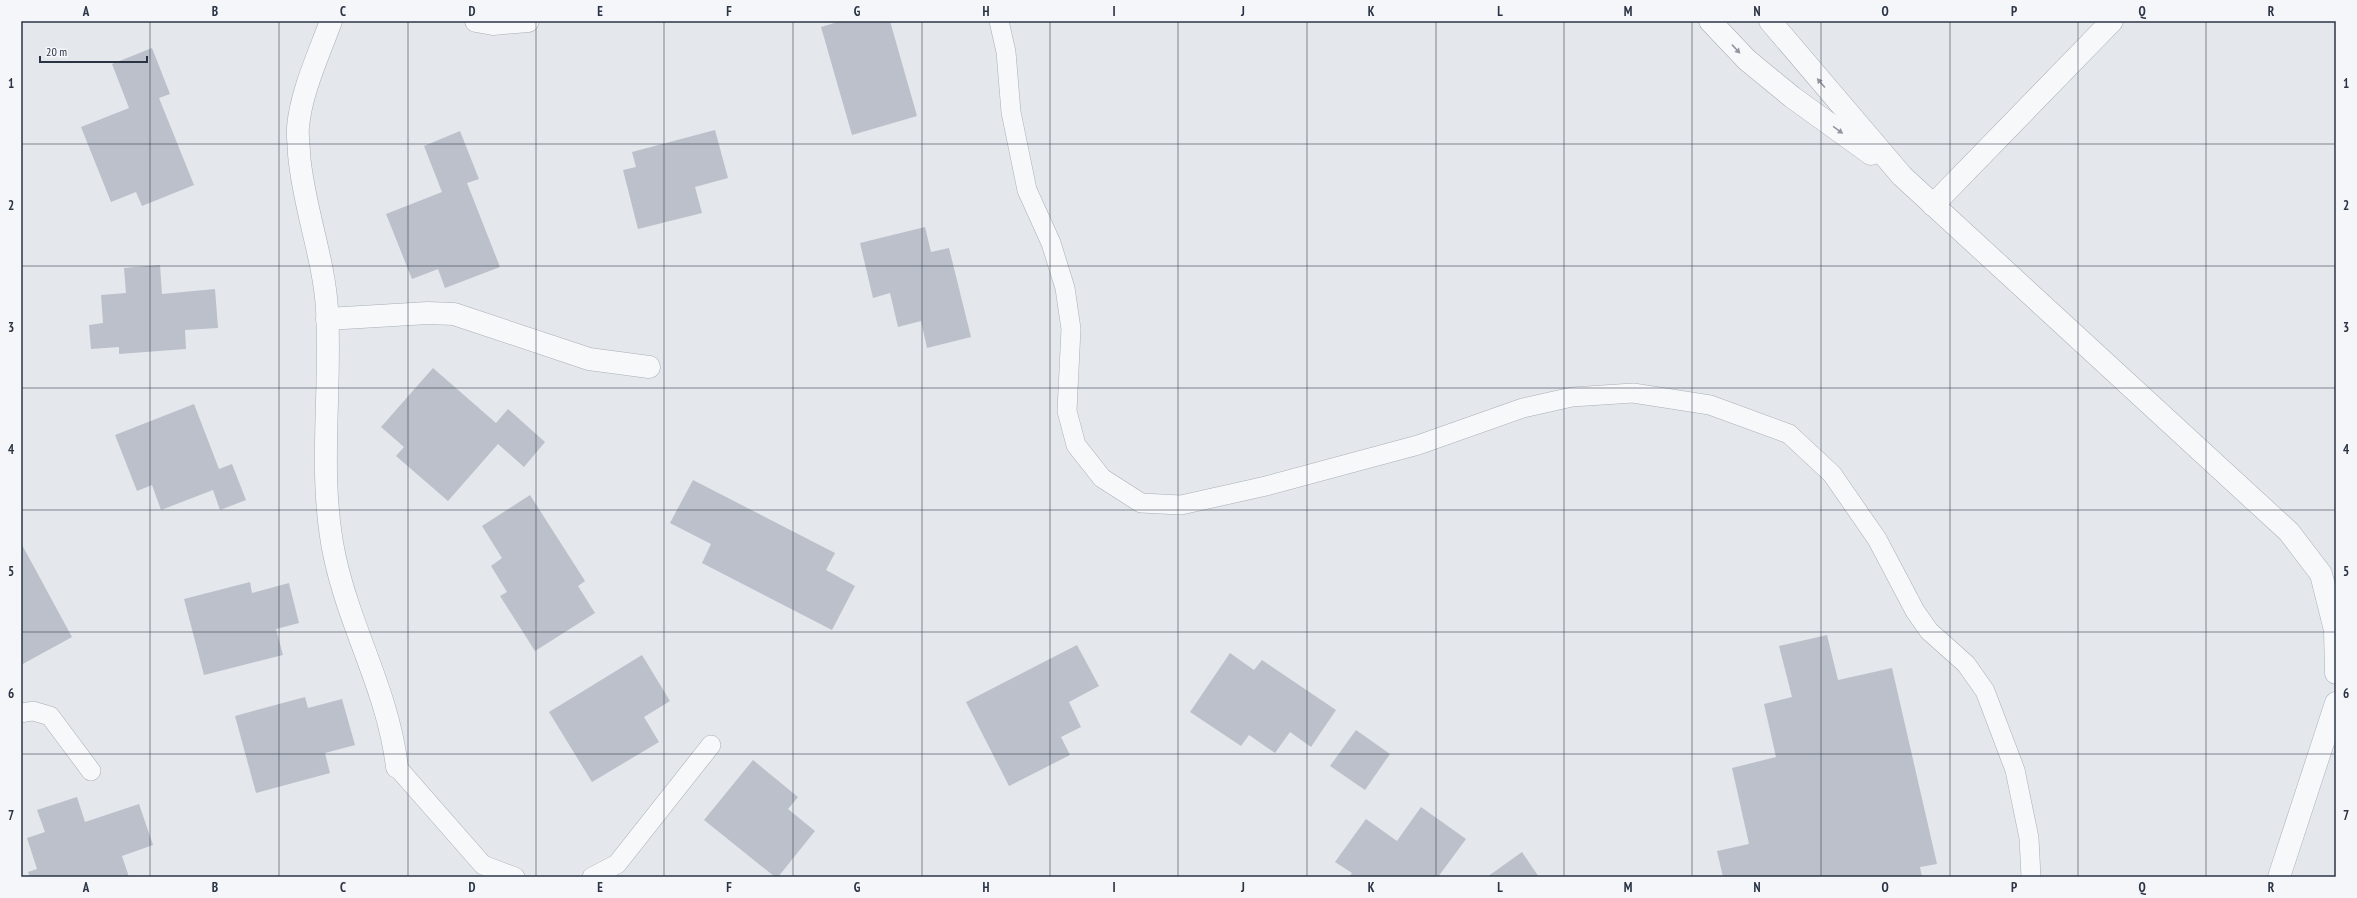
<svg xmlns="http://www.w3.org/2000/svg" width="2357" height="898" viewBox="0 0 2357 898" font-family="'PT Sans Narrow',sans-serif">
	<rect width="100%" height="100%" fill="#e4e7ec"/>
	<!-- building -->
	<g fill="#bbc0ca">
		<polygon points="841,21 890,21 917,116 852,135 821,27"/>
		<polygon points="152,48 170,94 159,98 194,185 142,206 136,192 111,202 81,127 129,108 112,64"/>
		<polygon points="715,130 728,178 695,187 702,213 638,229 623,170 636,167 632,152"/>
		<polygon points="460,131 479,179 467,183 500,267 445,288 438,269 412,279 386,214 442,192 424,146"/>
		<polygon points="925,227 931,252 949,248 971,337 927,348 921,321 898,327 890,293 873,298 860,243"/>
		<polygon points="160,265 162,294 215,289 218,328 185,330 186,349 119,354 119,347 91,349 89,325 103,323 101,295 126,293 124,268"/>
		<polygon points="433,368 496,423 508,409 545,442 524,467 498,444 448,501 396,456 404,447 381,427"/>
		<polygon points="194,404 219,469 232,464 246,500 220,510 213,490 161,510 152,485 137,491 115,435"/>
		<polygon points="693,480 835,553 826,570 855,586 832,630 702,563 711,544 670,523"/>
		<polygon points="530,495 585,581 578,586 595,613 535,651 500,596 507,592 491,566 502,558 482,526"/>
		<polygon points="21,543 72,637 21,665"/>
		<polygon points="250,582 252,593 289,583 299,623 276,629 283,655 204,675 184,599"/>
		<polygon points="1827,635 1838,680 1892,668 1937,864 1920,867 1922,877 1723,877 1717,851 1749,844 1732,768 1776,757 1764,704 1792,697 1779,646"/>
		<polygon points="1077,645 1099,686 1069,702 1081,727 1061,737 1070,755 1009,786 966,702"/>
		<polygon points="1230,653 1254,670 1262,660 1336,710 1311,747 1290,732 1275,753 1249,735 1241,746 1190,712"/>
		<polygon points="642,655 670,701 644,717 659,742 592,782 549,712"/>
		<polygon points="305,697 308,708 342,699 355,745 325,753 330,773 256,793 235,716"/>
		<polygon points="1356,730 1390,754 1365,790 1330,766"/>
		<polygon points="753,760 798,797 788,809 815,831 778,877 775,877 704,820"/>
		<polygon points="77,797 85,822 139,804 153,845 122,856 129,877 30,877 28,872 37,869 27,838 45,832 37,810"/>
		<polygon points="1421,807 1466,839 1438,877 1349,877 1352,873 1335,862 1366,819 1397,841"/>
		<polygon points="1522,852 1539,877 1487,877"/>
	</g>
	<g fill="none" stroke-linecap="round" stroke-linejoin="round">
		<defs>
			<g id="service">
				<polyline points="999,21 1006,52 1011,112 1027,190 1051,243 1065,288 1071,329 1067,411 1076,445 1102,478 1141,503 1181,505 1266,486 1418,445 1523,408 1572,397 1633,393 1710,405 1789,434 1832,474 1877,539 1915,611 1929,631 1966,664 1985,691 2015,770 2029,838 2031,877"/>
				<polyline points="21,713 33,711 50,716 91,771"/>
				<polyline points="397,767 483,865 515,877"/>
				<polyline points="592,877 617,864 711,745"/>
			</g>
			<g id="minor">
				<path d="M331,21c-12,33 -30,71 -33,106 -1,8 1,18 1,27 4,51 25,104 28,155 5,82 -10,167 8,249 16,73 53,133 62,209"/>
				<polyline points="1933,205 2112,21"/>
				<polyline points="327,319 428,313 454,314 589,359 649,367"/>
			</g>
			<g id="tertiary">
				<polyline points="476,21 493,24 528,21"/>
				<polyline points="1710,21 1747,60 1792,97 1871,154"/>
				<polyline points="1770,21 1902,176 2289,532 2321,574 2335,630 2336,673"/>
				<polyline points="2279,877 2336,703"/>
			</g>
		</defs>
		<!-- service casing -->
		<use href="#service" stroke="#a9aeb7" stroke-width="20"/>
		<!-- minor casing -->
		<use href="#minor" stroke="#a9aeb7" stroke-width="23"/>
		<!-- tertiary casing -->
		<use href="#tertiary" stroke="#a9aeb7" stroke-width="23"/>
		<!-- service -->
		<use href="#service" stroke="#f7f8fa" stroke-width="19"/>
		<!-- minor -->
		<use href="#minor" stroke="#f7f8fa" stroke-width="22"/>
		<!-- tertiary -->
		<use href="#tertiary" stroke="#f7f8fa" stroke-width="22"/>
	</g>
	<!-- one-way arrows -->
	<defs><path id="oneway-solid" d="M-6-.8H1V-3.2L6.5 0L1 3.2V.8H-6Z"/></defs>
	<g fill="#9196a0">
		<use href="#oneway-solid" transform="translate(1736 49) rotate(47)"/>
		<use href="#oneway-solid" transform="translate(1821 83) rotate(-131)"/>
		<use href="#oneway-solid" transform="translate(1838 130) rotate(36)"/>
	</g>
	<!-- grid -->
	<path fill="none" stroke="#2b3445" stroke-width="1" stroke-opacity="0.55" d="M150,21v856M279,21v856M408,21v856M536,21v856M664,21v856M793,21v856M922,21v856M1050,21v856M1178,21v856M1307,21v856M1436,21v856M1564,21v856M1692,21v856M1821,21v856M1950,21v856M2078,21v856M2206,21v856M21,144h2315M21,266h2315M21,388h2315M21,510h2315M21,632h2315M21,754h2315"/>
	<!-- border -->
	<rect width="2357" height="898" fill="none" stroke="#f4f6f9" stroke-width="44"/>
	<!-- scale -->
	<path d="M40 56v6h107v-6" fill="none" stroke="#2b3445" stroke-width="2"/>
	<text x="46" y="56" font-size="12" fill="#2b3445" stroke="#f4f6f9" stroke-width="3" paint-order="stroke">20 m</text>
	<rect x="22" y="22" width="2313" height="854" fill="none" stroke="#2b3445" stroke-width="1.5"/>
	<g font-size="13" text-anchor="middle" font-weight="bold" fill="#2b3445">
		<text x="86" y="16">A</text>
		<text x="215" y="16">B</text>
		<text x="343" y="16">C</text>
		<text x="472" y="16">D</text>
		<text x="600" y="16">E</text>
		<text x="729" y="16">F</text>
		<text x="857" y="16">G</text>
		<text x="986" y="16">H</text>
		<text x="1114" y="16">I</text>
		<text x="1243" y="16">J</text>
		<text x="1371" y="16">K</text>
		<text x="1500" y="16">L</text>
		<text x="1628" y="16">M</text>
		<text x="1757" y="16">N</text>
		<text x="1885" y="16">O</text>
		<text x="2014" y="16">P</text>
		<text x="2142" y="16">Q</text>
		<text x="2271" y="16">R</text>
		<text x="11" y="88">1</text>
		<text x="2346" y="88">1</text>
		<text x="11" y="210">2</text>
		<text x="2346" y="210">2</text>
		<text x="11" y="332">3</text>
		<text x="2346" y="332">3</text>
		<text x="11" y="454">4</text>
		<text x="2346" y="454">4</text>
		<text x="11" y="576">5</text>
		<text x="2346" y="576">5</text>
		<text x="11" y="698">6</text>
		<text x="2346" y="698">6</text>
		<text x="11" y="820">7</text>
		<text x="2346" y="820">7</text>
		<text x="86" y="892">A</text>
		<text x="215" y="892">B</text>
		<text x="343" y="892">C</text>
		<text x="472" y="892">D</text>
		<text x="600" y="892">E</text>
		<text x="729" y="892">F</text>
		<text x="857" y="892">G</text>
		<text x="986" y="892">H</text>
		<text x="1114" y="892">I</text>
		<text x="1243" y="892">J</text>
		<text x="1371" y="892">K</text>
		<text x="1500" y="892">L</text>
		<text x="1628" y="892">M</text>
		<text x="1757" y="892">N</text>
		<text x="1885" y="892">O</text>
		<text x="2014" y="892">P</text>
		<text x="2142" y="892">Q</text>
		<text x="2271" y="892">R</text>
	</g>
</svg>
